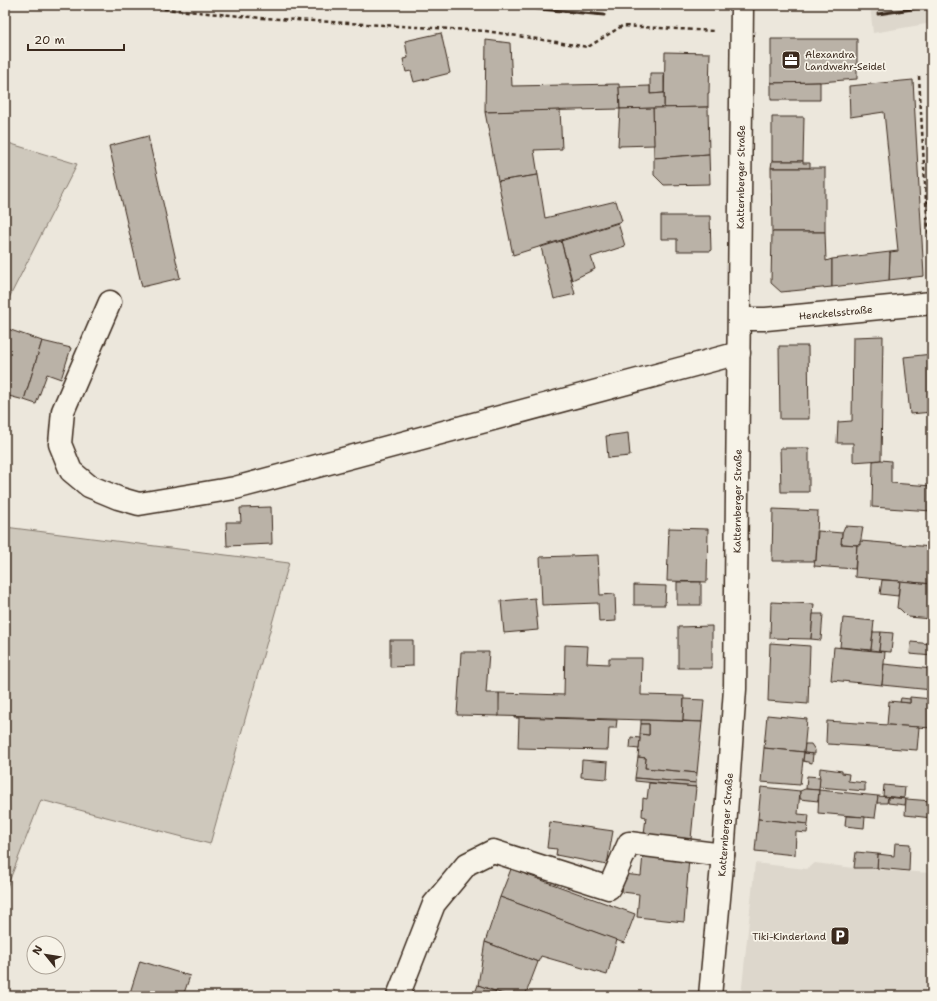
<svg xmlns="http://www.w3.org/2000/svg" width="937" height="1001" viewBox="0 0 937 1001" font-family="'Shantell Sans',sans-serif">
	<rect width="100%" height="100%" fill="#ece7dc"/>
	<filter id="ink" filterUnits="userSpaceOnUse"><feTurbulence type="fractalNoise" baseFrequency=".025" numOctaves="2"/><feDisplacementMap in="SourceGraphic" scale="8" xChannelSelector="R" yChannelSelector="G"/><feConvolveMatrix kernelMatrix="1 2 1 2 8 2 1 2 1" color-interpolation-filters="sRGB"/></filter>
	<g filter="url(#ink)">
		<!-- built -->
		<g fill="#ddd7cc">
			<polygon points="870,5 932,5 932,23 873,33"/>
			<polygon points="755,863 806,869 815,863 854,868 932,873 932,996 741,996"/>
		</g>
		<!-- green -->
		<g fill="#cec8bc" stroke="#84796d">
			<polygon points="5,142 77,164 5,306"/>
			<polygon points="5,527 289,563 210,844 41,800 5,892"/>
		</g>
		<!-- building -->
		<g fill="#bab2a7" stroke="#3b2a1e">
			<polygon points="441,33 450,73 414,82 411,71 406,72 403,59 408,58 405,41"/>
			<polygon points="771,39 857,39 857,79 820,82 771,83"/>
			<polygon points="486,40 510,43 512,86 619,84 620,109 485,112"/>
			<polygon points="665,52 710,53 709,93 708,93 708,107 664,108"/>
			<polygon points="650,73 664,73 664,93 650,94"/>
			<polygon points="913,80 924,276 889,280 890,252 898,251 884,112 850,117 849,86"/>
			<polygon points="820,82 820,100 771,100 771,83"/>
			<polygon points="650,86 650,94 664,93 664,108 620,109 619,87"/>
			<polygon points="928,90 932,90 932,135"/>
			<polygon points="708,107 709,154 654,158 653,108"/>
			<polygon points="653,108 654,145 618,146 620,109"/>
			<polygon points="560,110 562,149 534,150 538,175 498,181 485,112"/>
			<polygon points="772,117 804,117 803,161 772,161"/>
			<polygon points="148,136 180,278 142,287 109,146"/>
			<polygon points="709,154 710,184 664,185 654,175 654,158"/>
			<polygon points="772,161 803,161 803,163 810,163 810,168 771,168"/>
			<polygon points="771,168 825,168 825,232 772,232"/>
			<polygon points="538,175 545,218 616,201 622,221 513,255 498,181"/>
			<polygon points="661,216 710,216 711,251 677,251 677,239 661,239"/>
			<polygon points="618,223 625,246 591,257 595,269 572,280 561,241"/>
			<polygon points="772,232 825,232 826,261 832,259 832,287 781,292 771,283"/>
			<polygon points="561,241 575,294 554,299 541,247"/>
			<polygon points="890,252 889,280 832,287 832,259"/>
			<polygon points="5,328 42,341 24,400 5,395"/>
			<polygon points="883,336 881,460 853,462 853,443 837,443 838,422 852,421 853,337"/>
			<polygon points="42,341 71,348 61,379 47,374 36,404 24,400"/>
			<polygon points="779,346 808,346 809,419 780,419"/>
			<polygon points="932,354 932,412 910,414 904,357"/>
			<polygon points="628,433 630,456 608,458 606,436"/>
			<polygon points="780,448 809,448 809,492 781,492"/>
			<polygon points="881,460 891,461 891,483 932,486 932,511 872,507 873,461"/>
			<polygon points="271,507 272,544 227,546 226,522 241,522 240,508"/>
			<polygon points="773,509 818,511 816,561 772,561"/>
			<polygon points="845,526 863,527 860,545 841,544 842,533"/>
			<polygon points="669,528 708,529 707,582 667,581"/>
			<polygon points="818,531 842,533 841,544 857,545 855,569 814,566 815,560 816,561"/>
			<polygon points="860,541 932,547 932,584 855,577 857,545 860,545"/>
			<polygon points="598,555 600,595 615,594 616,621 599,622 598,603 542,605 540,557"/>
			<polygon points="882,580 900,581 898,596 880,594"/>
			<polygon points="900,581 932,584 932,619 908,617 900,609 897,608"/>
			<rect x="677" y="582" width="24" height="23"/>
			<polygon points="634,585 666,586 665,605 634,605"/>
			<polygon points="535,598 538,630 504,633 501,601"/>
			<polygon points="771,602 814,604 811,639 770,638"/>
			<polygon points="813,614 823,614 821,640 811,639"/>
			<polygon points="843,618 874,621 871,650 840,647"/>
			<polygon points="712,626 712,668 678,668 678,627"/>
			<polygon points="873,632 881,632 879,651 871,650"/>
			<polygon points="881,632 893,633 891,652 879,651"/>
			<polygon points="390,640 413,640 413,666 390,667"/>
			<polygon points="911,642 932,644 932,656 910,654"/>
			<polygon points="770,643 810,646 808,704 768,701"/>
			<polygon points="565,645 588,646 587,663 609,664 609,658 642,658 641,695 684,696 683,721 498,716 499,693 564,695"/>
			<polygon points="834,647 885,652 882,685 831,680"/>
			<polygon points="461,652 489,652 486,693 499,693 499,716 457,715"/>
			<polygon points="884,664 932,669 932,690 882,685"/>
			<polygon points="910,697 932,699 932,728 887,725 889,701 910,703"/>
			<polygon points="901,698 910,699 910,703 900,702"/>
			<polygon points="684,699 704,700 702,722 683,721"/>
			<polygon points="767,715 807,719 804,752 764,748"/>
			<polygon points="514,717 617,720 616,728 609,728 608,750 518,748 519,718 514,718"/>
			<polygon points="641,720 702,722 697,773 645,768 646,758 638,757 640,738 640,734 649,735 649,724 641,724"/>
			<polygon points="827,721 919,727 917,750 828,744 826,742"/>
			<polygon points="641,724 649,724 649,735 640,734"/>
			<polygon points="631,737 640,738 639,749 630,748"/>
			<polygon points="805,744 811,744 815,750 815,754 804,753"/>
			<polygon points="764,748 804,752 800,785 761,782"/>
			<polygon points="804,753 813,754 812,763 803,761"/>
			<polygon points="638,757 646,758 645,768 697,773 696,783 635,778"/>
			<polygon points="582,760 608,762 607,779 581,777"/>
			<polygon points="820,768 842,771 842,773 849,774 848,781 865,783 865,791 819,787"/>
			<polygon points="807,776 820,777 819,790 806,789"/>
			<polygon points="635,778 696,783 696,787 635,781"/>
			<polygon points="649,783 696,787 691,839 644,834 646,817 642,816 643,798 647,799"/>
			<polygon points="884,785 905,787 904,798 883,796"/>
			<polygon points="761,787 800,791 798,814 809,815 808,824 758,819"/>
			<polygon points="805,789 819,790 818,801 800,799 800,791"/>
			<polygon points="819,790 878,796 875,818 818,813"/>
			<polygon points="878,796 888,797 887,803 877,803"/>
			<polygon points="888,797 906,799 905,805 888,803"/>
			<polygon points="906,799 932,801 932,818 905,815"/>
			<polygon points="846,816 865,817 864,828 845,826"/>
			<polygon points="758,819 808,824 807,833 796,832 795,855 755,851"/>
			<polygon points="550,822 613,831 607,865 556,855 557,849 547,848"/>
			<polygon points="895,843 910,844 909,871 877,868 878,854 894,856"/>
			<polygon points="856,852 878,854 877,868 854,868"/>
			<polygon points="643,854 689,858 684,922 637,917 639,894 622,892 624,874 641,876"/>
			<polygon points="511,869 635,914 624,943 500,897"/>
			<polygon points="500,897 617,940 607,975 541,956 538,962 485,942"/>
			<polygon points="485,942 538,962 525,996 508,996 478,985"/>
			<polygon points="140,961 190,976 183,996 129,996"/>
			<polygon points="478,985 508,996 474,996"/>
			<polygon points="583,993 592,996 582,996"/>
		</g>
		<g fill="none" stroke-linecap="round" stroke-linejoin="round">
			<defs>
				<g id="minor">
					<polyline points="110,302 63,411 60,444 71,471 89,486 118,498 139,504 235,488 739,353"/>
					<path id="s1" d="M740,319h26l166,-16"/>
					<polyline points="398,996 434,904 467,864 493,851 609,888 629,843 723,855"/>
					<path id="s2" d="M710,996l13,-141 12,-166 7,-684"/>
				</g>
			</defs>
			<!-- minor casing -->
			<use href="#minor" stroke="#3b2a1e" stroke-width="25"/>
			<!-- path -->
			<g stroke="#3b2a1e" stroke-width="2.5" stroke-dasharray="4 3" stroke-linecap="butt">
				<polyline points="122,5 262,18 486,31 588,47 622,26 715,31"/>
				<polyline points="919,76 926,202 932,273"/>
				<polyline points="926,202 932,202"/>
			</g>
			<!-- minor -->
			<use href="#minor" stroke="#f7f3e8" stroke-width="22"/>
			<!-- rail -->
			<g stroke="#3b2a1e" stroke-width="3">
				<polyline points="499,5 604,15"/>
				<polyline points="878,14 932,6"/>
			</g>
		</g>
	</g>
	<!-- icons -->
	<defs>
		<symbol id="office-square" viewBox="-11 -11 22 22"><rect x="-9" y="-9" width="18" height="18" rx="4" fill="#3b2a1e" stroke="#f7f3e8"/><path d="M-6-3h4V-5.5h4V-3h4V5H-6ZM-1-4.5V-3h2v-1.5ZM-6 0V1H6V0Z" fill="#fff"/></symbol>
		<symbol id="parking-square" viewBox="-11 -11 22 22"><rect x="-9" y="-9" width="18" height="18" rx="4" fill="#3b2a1e" stroke="#f7f3e8"/><path d="M-3.5-5.5H1a3.5 3.5 0 0 1 0 7H-1V5.5H-3.5ZM-1-3.4V-.6H.8a1.4 1.4 0 0 0 0-2.8Z" fill="#fff"/></symbol>
	</defs>
	<g fill-rule="evenodd">
		<use href="#office-square" x="780" y="49" width="22" height="22"/>
		<use href="#parking-square" x="829" y="925" width="22" height="22"/>
	</g>
	<g text-anchor="middle" dominant-baseline="central" stroke-width="3.5" stroke-linejoin="round" paint-order="stroke">
		<!-- poi labels -->
		<g font-size="10" fill="#3b2a1e" stroke="#f7f3e8" text-anchor="start">
			<text x="805" y="54">Alexandra<tspan x="805" dy="12">Landwehr-Seidel</tspan></text>
			<text x="826" y="936" text-anchor="end">Tiki-Kinderland</text>
		</g>
		<!-- street labels -->
		<g font-size="10" fill="#3b2a1e" stroke="#f7f3e8">
			<text stroke="none"><textPath href="#s2" startOffset="820">Katternberger Straße</textPath></text>
			<text stroke="none"><textPath href="#s1" startOffset="96">Henckelsstraße</textPath></text>
			<text stroke="none"><textPath href="#s2" startOffset="496">Katternberger Straße</textPath></text>
			<text stroke="none"><textPath href="#s2" startOffset="172">Katternberger Straße</textPath></text>
		</g>
	</g>
	<!-- margin -->
	<rect width="937" height="1001" fill="none" stroke="#f7f3e8" stroke-width="20"/>
	<rect x="10" y="10" width="917" height="981" fill="none" stroke="#3b2a1e" stroke-width="1.5" filter="url(#ink)"/>
	<!-- north arrow -->
	<g transform="translate(46 955) rotate(300)"><circle r="19" fill="#f7f3e8" stroke="#aca397"/>
	<path d="M0-3L7 15L0 10L-7 15Z" fill="#3b2a1e"/>
	<text y="-6" font-size="11" font-weight="bold" text-anchor="middle" fill="#3b2a1e">N</text>
	</g>
	<!-- scale -->
	<path d="M28 44v6h96v-6" fill="none" stroke="#3b2a1e" stroke-width="2"/>
	<text x="34" y="44" font-size="12" fill="#3b2a1e" stroke="#f7f3e8" stroke-width="3" paint-order="stroke">20 m</text>
</svg>
